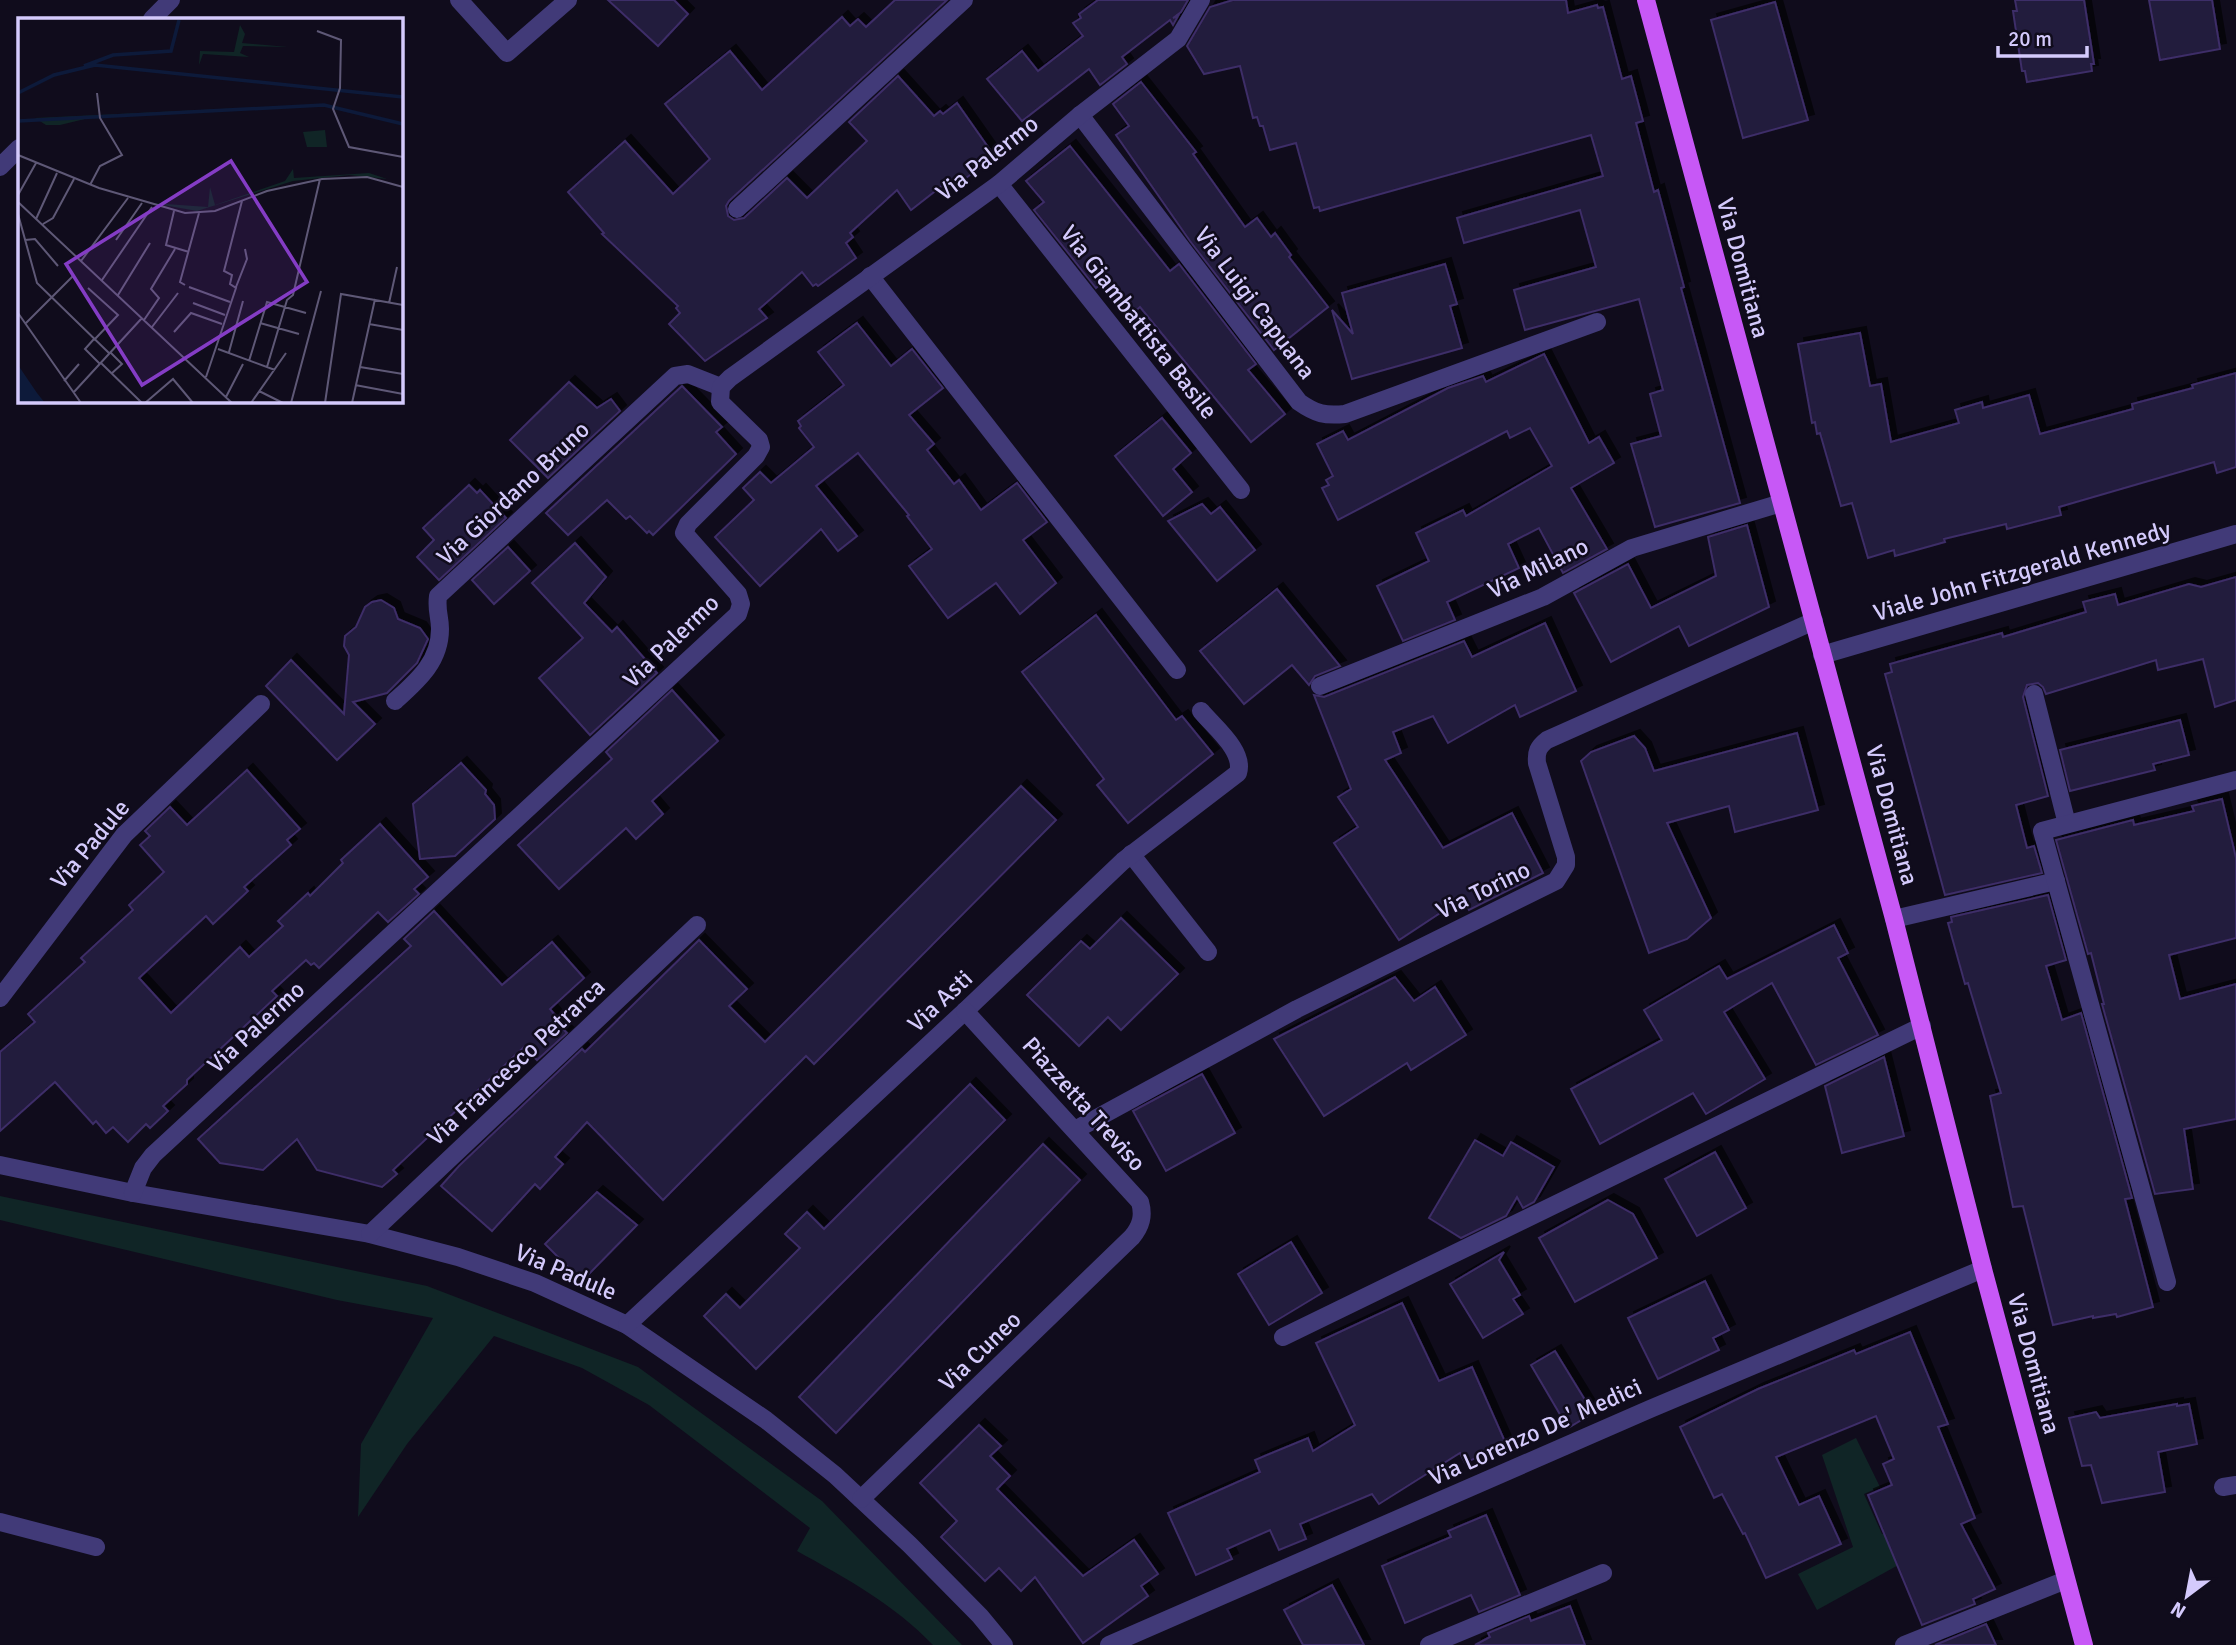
<svg xmlns="http://www.w3.org/2000/svg" width="2236" height="1645" viewBox="0 0 2236 1645" font-family="Signika,sans-serif">
	<defs>
		<filter id="shadow"><feDropShadow dx="6" dy="-6" stdDeviation="0" flood-color="#0009"/></filter>
	</defs>
	<rect width="100%" height="100%" fill="#100c1c"/>
	<!-- green -->
	<g fill="#102526">
		<path d="M0,1196l427,90 211,81 184,134 140,144h-29c-38,-40 -89,-68 -136,-94l13,-23 -161,-123 -67,-37 -88,-32 -87,108 -49,73 3,-73 72,-126 -96,-18 -337,-80z"/>
		<polygon points="1856,1438 1880,1487 1864,1494 1882,1534 1900,1529 1911,1558 1817,1610 1798,1574 1853,1547 1822,1455"/>
	</g>
	<!-- building -->
	<g fill="#231a3c" stroke="#3d2d67" stroke-width="2" filter="url(#shadow)">
		<polygon points="608,0 674,0 688,14 658,46"/>
		<polygon points="895,0 947,0 729,201 726,206 728,216 734,220 744,218 787,178 807,198 867,141 849,122 898,76 934,116 940,111 943,114 957,103 995,157 952,188 947,182 911,210 897,190 850,233 853,237 846,243 856,258 818,286 816,284 813,286 802,272 759,309 767,318 705,361 669,324 680,313 676,308 678,306 602,234 604,233 568,192 625,141 673,194 710,159 665,104 730,51 762,90 842,17 850,26 858,19 866,27"/>
		<polygon points="1098,0 1188,0 1181,12 1173,18 1178,16 1173,25 1170,20 1122,57 1127,64 1100,85 1089,69 1022,121 987,79 1022,51 1038,71 1083,36 1073,23 1081,18 1079,14"/>
		<polygon points="1233,0 1566,0 1568,13 1597,5 1598,8 1603,7 1622,79 1631,76 1643,121 1636,123 1654,192 1658,190 1684,287 1681,288 1740,503 1655,527 1631,444 1661,436 1650,394 1663,390 1639,299 1525,330 1514,290 1596,267 1580,210 1464,243 1457,218 1603,176 1591,135 1320,211 1319,207 1314,208 1296,143 1270,150 1263,126 1260,126 1257,117 1253,118 1240,66 1204,74 1187,46 1210,7"/>
		<polygon points="2015,0 2084,0 2094,64 2091,64 2092,71 2027,82 2025,71 2022,71 2013,11 2017,11"/>
		<polygon points="2149,0 2212,0 2220,49 2160,60"/>
		<polygon points="1775,2 1808,120 1743,138 1711,20"/>
		<polygon points="1141,82 1196,152 1193,154 1245,227 1257,218 1271,237 1275,233 1291,255 1289,257 1328,307 1274,350 1190,241 1116,135 1129,126 1113,104"/>
		<polygon points="1070,146 1170,271 1179,264 1256,364 1248,370 1285,414 1251,442 1140,307 1132,314 1105,280 1096,288 1034,210 1044,202 1026,181"/>
		<polygon points="1445,264 1457,304 1450,306 1462,348 1352,379 1332,310 1353,334 1342,293"/>
		<polygon points="857,323 891,366 912,349 943,388 909,415 934,444 927,450 954,484 959,480 981,510 1017,483 1047,522 1023,540 1056,583 1020,614 996,583 948,618 909,566 932,549 907,516 909,515 858,453 816,486 857,536 838,551 821,529 760,586 715,537 754,500 743,488 760,472 771,483 814,447 799,428 801,426 798,421 844,385 818,352"/>
		<polygon points="1860,333 1870,386 1881,384 1891,442 1959,423 1955,410 1982,402 1983,408 2029,395 2040,434 2133,409 2132,404 2193,388 2192,385 2236,373 2236,467 2217,473 2214,462 2059,507 2061,515 2007,529 2006,524 1944,539 1945,542 1895,556 1894,550 1868,558 1852,503 1841,506 1820,433 1817,434 1815,422 1812,423 1798,344"/>
		<polygon points="1544,354 1589,443 1599,437 1614,463 1571,488 1607,549 1563,573 1539,528 1508,544 1519,568 1447,602 1455,620 1403,641 1377,586 1429,561 1416,533 1463,510 1466,516 1552,466 1530,428 1510,438 1507,431 1338,520 1322,488 1329,485 1326,480 1333,476 1317,444 1343,431 1348,440 1448,388 1483,376 1486,382"/>
		<polygon points="569,382 597,408 611,399 620,411 548,478 510,440"/>
		<polygon points="682,386 722,427 716,432 736,454 653,535 649,531 647,533 630,516 626,519 607,500 568,535 546,513"/>
		<polygon points="1162,418 1191,453 1173,469 1192,492 1163,516 1115,456"/>
		<polygon points="469,485 477,493 480,490 506,518 439,580 417,557 434,540 423,528"/>
		<polygon points="1202,504 1211,514 1220,507 1255,550 1217,581 1168,521"/>
		<polygon points="1747,525 1769,607 1689,646 1679,626 1611,662 1574,593 1628,564 1651,608 1716,576 1708,537"/>
		<polygon points="575,543 606,577 584,603 612,632 617,627 657,673 590,735 539,678 583,638 532,583"/>
		<polygon points="508,547 530,571 494,604 472,580"/>
		<polygon points="2236,577 2236,700 2215,707 2203,659 2158,670 2156,660 2046,694 2043,687 2038,683 2027,685 2023,697 2048,796 2016,805 2027,848 2034,846 2042,873 1945,895 1885,674 1892,672 1890,664 2002,633 2003,637 2086,612 2083,602 2115,594 2118,605 2189,584 2201,587"/>
		<polygon points="1277,589 1340,666 1315,676 1309,685 1292,665 1244,704 1200,651"/>
		<polygon points="381,600 394,608 398,619 420,628 428,639 417,663 387,693 353,702 375,724 337,760 266,686 291,660 344,714 349,655 344,646 345,636 356,627 365,607 372,602"/>
		<polygon points="1096,615 1176,720 1182,716 1213,754 1128,823 1097,785 1104,779 1022,672"/>
		<polygon points="1545,623 1576,691 1520,717 1515,705 1448,743 1433,716 1393,732 1401,753 1385,760 1443,848 1512,813 1543,873 1469,910 1463,898 1399,940 1334,843 1358,827 1338,797 1351,789 1314,695 1324,697 1464,641 1472,657"/>
		<polygon points="672,690 718,741 652,801 663,814 636,839 626,828 559,889 518,845 612,759 606,752"/>
		<polygon points="2180,720 2189,755 2153,764 2155,770 2070,791 2060,750"/>
		<polygon points="1797,733 1818,810 1735,832 1729,806 1667,823 1711,918 1687,939 1649,953 1581,761 1591,752 1634,736 1645,748 1654,771"/>
		<polygon points="461,763 486,790 485,794 494,805 495,819 455,856 420,859 413,804"/>
		<polygon points="247,770 300,829 287,840 291,845 244,887 248,891 213,924 206,916 139,978 171,1013 240,947 249,957 283,926 278,921 308,893 310,896 343,863 341,860 380,824 428,877 414,889 419,894 388,922 378,912 319,968 314,963 311,965 306,960 272,991 277,996 187,1080 187,1084 163,1106 168,1111 150,1128 146,1124 128,1142 113,1127 106,1133 96,1121 93,1124 55,1082 0,1131 0,1052 35,1022 28,1014 85,962 81,958 133,910 129,905 164,872 140,845 150,836 145,831 170,807 187,825"/>
		<polygon points="1021,786 1056,820 814,1064 806,1056 663,1200 587,1122 555,1157 563,1164 540,1189 535,1184 492,1231 441,1186 459,1166 582,1049 585,1052 699,940 747,989 729,1006 765,1042"/>
		<polygon points="2222,799 2236,858 2236,938 2169,955 2180,999 2236,984 2236,1119 2184,1129 2193,1189 2155,1194 2102,1004 2104,1004 2091,953 2088,954 2056,840 2133,820 2134,825 2194,811 2192,806"/>
		<polygon points="2048,895 2066,960 2046,966 2062,1020 2081,1013 2132,1198 2125,1199 2153,1307 2117,1317 2116,1314 2093,1318 2093,1316 2053,1325 2023,1206 2013,1207 1990,1096 2001,1093 1968,983 1965,984 1948,923 1952,922 1951,917"/>
		<polygon points="434,911 502,985 552,942 584,978 550,1009 555,1015 552,1018 567,1033 537,1060 524,1047 393,1170 397,1174 382,1187 317,1170 297,1139 263,1170 220,1163 198,1139 411,946 404,939"/>
		<polygon points="1121,918 1178,974 1121,1030 1108,1017 1079,1046 1027,995 1081,941 1090,949"/>
		<polygon points="1834,925 1848,953 1838,958 1878,1035 1816,1065 1772,983 1724,1012 1765,1079 1706,1114 1693,1093 1600,1144 1571,1089 1662,1040 1644,1010 1719,966 1727,979"/>
		<polygon points="1395,977 1414,1001 1435,987 1466,1035 1411,1070 1407,1063 1324,1116 1274,1039"/>
		<polygon points="1884,1057 1904,1136 1842,1153 1825,1086"/>
		<polygon points="1202,1074 1235,1133 1166,1171 1133,1111"/>
		<polygon points="970,1084 1005,1120 756,1369 704,1316 726,1294 740,1308 800,1248 785,1234 807,1212 824,1229"/>
		<polygon points="1475,1140 1503,1156 1511,1142 1554,1167 1534,1202 1523,1208 1517,1197 1506,1216 1461,1238 1429,1218"/>
		<polygon points="1043,1144 1080,1180 836,1433 799,1397"/>
		<polygon points="1715,1152 1746,1208 1697,1236 1665,1179"/>
		<polygon points="597,1192 637,1225 582,1281 545,1244"/>
		<polygon points="1608,1200 1633,1214 1657,1258 1575,1302 1539,1238"/>
		<polygon points="1291,1242 1322,1293 1269,1325 1238,1274"/>
		<polygon points="1504,1252 1499,1260 1520,1295 1513,1299 1523,1314 1483,1338 1450,1284"/>
		<polygon points="1705,1281 1729,1330 1713,1338 1719,1350 1658,1379 1628,1318"/>
		<polygon points="1402,1303 1439,1381 1472,1367 1506,1444 1465,1463 1460,1453 1379,1504 1372,1494 1300,1524 1306,1539 1279,1550 1270,1530 1227,1549 1232,1559 1196,1575 1168,1513 1260,1472 1255,1460 1308,1438 1313,1451 1355,1425 1316,1343"/>
		<polygon points="1910,1332 1948,1424 1938,1427 1975,1518 1961,1524 1995,1589 1973,1599 1975,1604 1922,1625 1868,1495 1892,1485 1883,1464 1894,1459 1876,1416 1776,1457 1799,1505 1819,1496 1841,1544 1766,1578 1745,1533 1743,1534 1722,1494 1714,1498 1680,1427 1758,1389 1854,1350 1856,1354"/>
		<polygon points="1555,1351 1593,1413 1568,1428 1531,1365"/>
		<polygon points="2177,1404 2177,1406 2189,1404 2197,1444 2158,1452 2165,1492 2102,1503 2091,1465 2082,1466 2069,1418 2096,1412 2100,1418"/>
		<polygon points="979,1425 1001,1446 990,1456 1010,1476 997,1489 1083,1576 1134,1540 1158,1574 1141,1586 1148,1596 1083,1643 1035,1577 1021,1591 999,1568 985,1581 941,1537 957,1521 920,1483"/>
		<polygon points="1486,1515 1520,1595 1479,1612 1471,1595 1405,1623 1382,1566 1451,1537 1448,1531"/>
		<polygon points="1332,1585 1364,1645 1303,1645 1284,1610"/>
		<polygon points="1570,1606 1585,1645 1475,1645 1490,1637 1488,1633 1529,1616 1531,1621"/>
		<polygon points="1986,1624 1996,1645 1935,1645"/>
	</g>
	<g fill="none" stroke-linecap="round" stroke-linejoin="round">
		<!-- minor -->
		<g stroke="#413a78" stroke-width="18">
			<polyline points="459,0 507,53 568,0"/>
			<polyline points="152,19 171,0"/>
			<path d="M1080,115l219,287c17,12 26,14 46,12l252,-92"/>
			<polyline points="0,167 19,148"/>
			<polyline points="999,184 1241,490"/>
			<polyline points="737,209 964,0"/>
			<polyline points="870,276 1177,670"/>
			<polyline points="1822,655 2236,534"/>
			<polyline points="1320,686 1543,597 1632,548 1781,503"/>
			<polyline points="2034,694 2067,824"/>
			<path d="M395,701c22,-20 45,-39 45,-72 0,-13 -4,-18 -2,-33l237,-220 13,-2 33,13"/>
			<polyline points="1131,854 1208,952"/>
			<polyline points="1894,919 2056,881"/>
			<polyline points="0,998 124,835 261,704"/>
			<path d="M1075,1130l222,-121 259,-128 10,-16v-8l-29,-94c-1,-11 1,-16 10,-23l267,-119"/>
			<polyline points="0,1165 133,1193 370,1234 458,1257 535,1283 627,1325 766,1420 835,1475 910,1545 980,1616 1004,1645"/>
			<polyline points="133,1193 143,1168 153,1155 738,614 741,604 738,594 684,533 688,524 756,456 761,447 759,440 720,402 721,387 730,378 999,184 1080,115 1178,39 1201,0"/>
			<polyline points="370,1234 697,925"/>
			<polyline points="2167,1282 2042,831 2236,780"/>
			<path d="M627,1325l338,-314 158,-150 115,-88c7,-22 -24,-46 -37,-62"/>
			<polyline points="1283,1337 1922,1026"/>
			<polyline points="2223,1487 2236,1485"/>
			<path d="M861,1499l271,-262c9,-11 12,-21 8,-35l-175,-191"/>
			<polyline points="0,1522 96,1547"/>
			<polyline points="1109,1645 1650,1409 1983,1269"/>
			<polyline points="1429,1645 1603,1573"/>
			<polyline points="1904,1645 2066,1580"/>
		</g>
		<!-- major -->
		<polyline stroke="#c758f6" stroke-width="18" points="1646,0 1894,919 1983,1269 2084,1645"/>
	</g>
	<g text-anchor="middle" dominant-baseline="central" stroke-width="5" stroke-linejoin="round" paint-order="stroke">
		<!-- street labels -->
		<g font-size="24" fill="#d4cafc" stroke="#100c1c">
			<text transform="translate(987 158) rotate(-38)">Via Palermo</text>
			<text transform="translate(1743 268) rotate(75)">Via Domitiana</text>
			<text transform="translate(1255 303) rotate(53)">Via Luigi Capuana</text>
			<text transform="translate(1139 322) rotate(52)">Via Giambattista Basile</text>
			<text transform="translate(513 493) rotate(-43)">Via Giordano Bruno</text>
			<text transform="translate(1538 568) rotate(-26)">Via Milano</text>
			<text transform="translate(2022 571) rotate(-16)">Viale John Fitzgerald Kennedy</text>
			<text transform="translate(671 641) rotate(-44)">Via Palermo</text>
			<text transform="translate(1892 815) rotate(75)">Via Domitiana</text>
			<text transform="translate(90 844) rotate(-50)">Via Padule</text>
			<text transform="translate(1483 890) rotate(-26)">Via Torino</text>
			<text transform="translate(940 1001) rotate(-43)">Via Asti</text>
			<text transform="translate(256 1027) rotate(-43)">Via Palermo</text>
			<text transform="translate(516 1062) rotate(-43)">Via Francesco Petrarca</text>
			<text transform="translate(1084 1104) rotate(48)">Piazzetta Treviso</text>
			<text transform="translate(566 1272) rotate(23)">Via Padule</text>
			<text transform="translate(980 1351) rotate(-44)">Via Cuneo</text>
			<text transform="translate(2034 1364) rotate(75)">Via Domitiana</text>
			<text transform="translate(1535 1432) rotate(-24)">Via Lorenzo De' Medici</text>
		</g>
	</g>
	<!-- overview -->
	<g transform="translate(18 18)">
		<rect width="385" height="385" fill="#100c1c"/>
		<path d="M222,7l5,9 -3,9 46,4 -45,-1 -3,7 9,4 -46,-3 -4,11 1,-14 34,1zM223,90l-152,10 -29,7h-14l-11,-7zM307,112l2,17h-20l-4,-15zM275,151l1,9 75,-5 18,6 -38,-4 -56,6 -96,30 -45,-8 56,4 2,-20 5,18 70,-24z" fill="#102526"/>
		<path d="M0,347l19,28 8,10h-27z" fill="#0d1a3a"/>
		<path fill="none" stroke="#0d1a3a" stroke-width="3.5" d="M66,48l29,-11 58,-4 8,-31M0,75l36,-18 41,-10 308,32M0,103l306,-16 79,19"/>
		<path fill="none" stroke="#5e5876" stroke-width="2" d="M299,13l24,9 -1,48 -7,21 16,38 54,10M0,137l81,33 86,25 30,-2 52,-20 55,-12 45,-2 36,10M72,167l10,-19 22,-11 -22,-37 -3,-25M0,177l18,-32M0,184l214,201M156,193l-8,34 23,7M0,196l19,69 73,71M18,201l21,-46M25,206l10,-6 21,-39M7,222l10,-1 23,27M98,222l26,-37M63,243l47,-63M84,262l50,-73M167,267l-5,-3 19,-69M171,269l41,15M218,269l11,-28 -2,-10M70,270l30,27 -24,25M100,277l32,-52M175,285l32,12M371,285l8,-36M0,295l63,90M126,302l15,-22 -8,-9 24,-40M242,305l39,11M7,306l49,-49M351,306l34,6M134,309l26,-34M156,314l17,-19 31,11M76,321l-9,10 15,15M200,331l57,21M211,334l14,-51M93,335l11,11 -11,10M231,343l18,-59 39,11M83,345l41,40M249,349l20,-67 6,-5 27,-116M342,349l43,7M188,359l30,-89 -6,-4 2,-9 -8,-4 18,-70M46,363l15,-17M337,367l48,9M241,373l24,12M55,375l69,-75M208,379l17,-33M127,385l28,-24 20,24M233,385l35,-50M273,385l30,-112M307,385l16,-109 62,11M334,385l23,-104"/>
		<path fill="#843cc5" fill-opacity="0.15" stroke="#843cc5" stroke-width="3.5" d="M213,143l76,121 -165,103 -76,-121z"/>
		<rect width="385" height="385" fill="none" stroke="#d4cafc" stroke-width="3.5"/>
	</g>
	<!-- north arrow -->
	<g transform="translate(2187 1596) rotate(212)" stroke="#100c1c" stroke-width="5" paint-order="stroke">
	<path d="M0-5L12 26L0 18L-12 26Z" fill="#d4cafc"/>
	<text y="-10" font-size="19" font-weight="bold" text-anchor="middle" fill="#d4cafc">N</text>
	</g>
	<!-- scale -->
	<path d="M1998 46v10h89v-10" fill="none" stroke="#d4cafc" stroke-width="3.5"/>
	<text x="2008" y="46" font-size="21" fill="#d4cafc" stroke="#100c1c" stroke-width="5" paint-order="stroke">20 m</text>
</svg>
